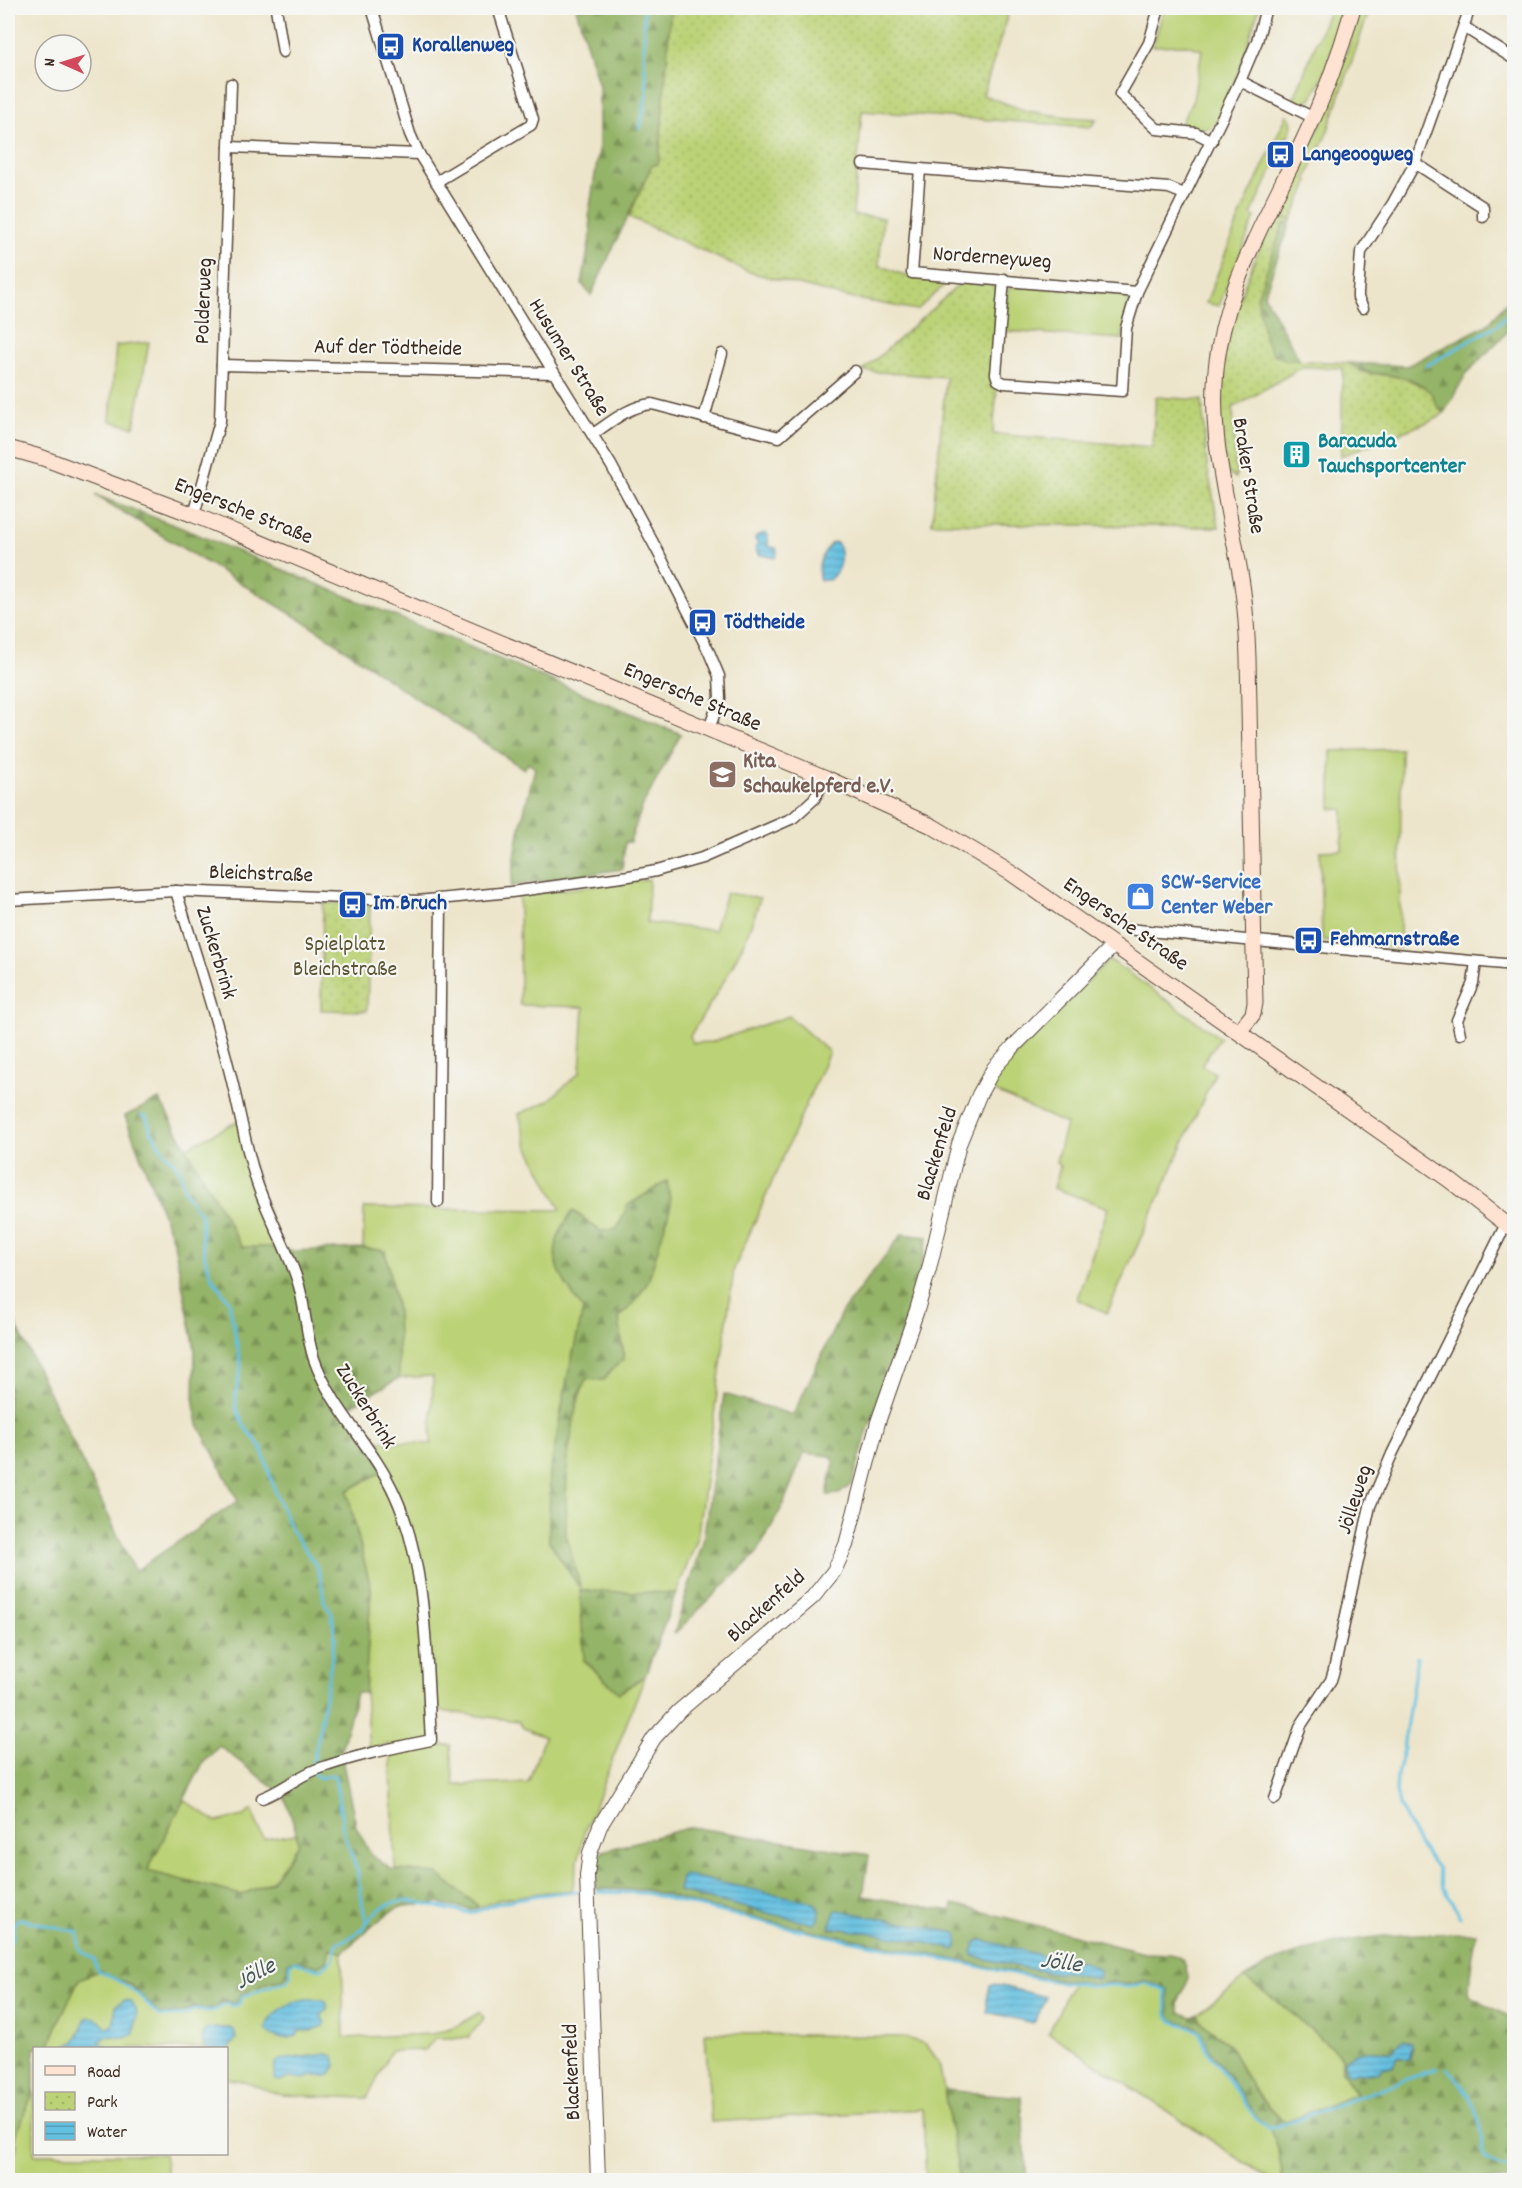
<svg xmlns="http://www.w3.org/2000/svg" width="1522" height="2188" viewBox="0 0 1522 2188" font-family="Dekko,sans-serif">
	<defs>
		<pattern id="forest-firs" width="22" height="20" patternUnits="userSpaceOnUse" patternTransform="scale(1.5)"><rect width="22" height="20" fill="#94b467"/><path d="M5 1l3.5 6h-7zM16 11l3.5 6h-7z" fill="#7a9354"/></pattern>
		<pattern id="park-dots" width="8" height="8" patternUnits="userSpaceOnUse" patternTransform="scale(1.5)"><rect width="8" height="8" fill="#bbd276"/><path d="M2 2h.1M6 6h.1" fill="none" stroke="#a2b466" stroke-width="1.8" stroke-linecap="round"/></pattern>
		<pattern id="water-rules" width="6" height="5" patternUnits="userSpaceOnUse" patternTransform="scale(1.5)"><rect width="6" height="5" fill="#63c0e1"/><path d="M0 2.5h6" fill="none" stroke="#539cb6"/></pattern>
	</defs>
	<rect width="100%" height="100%" fill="#f6f6f2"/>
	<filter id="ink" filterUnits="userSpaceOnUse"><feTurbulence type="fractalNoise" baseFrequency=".0167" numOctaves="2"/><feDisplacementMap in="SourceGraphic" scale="12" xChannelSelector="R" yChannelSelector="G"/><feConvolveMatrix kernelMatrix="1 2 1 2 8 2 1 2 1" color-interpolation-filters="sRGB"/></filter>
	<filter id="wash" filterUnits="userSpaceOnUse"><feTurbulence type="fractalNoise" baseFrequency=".008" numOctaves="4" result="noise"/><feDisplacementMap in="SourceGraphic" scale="24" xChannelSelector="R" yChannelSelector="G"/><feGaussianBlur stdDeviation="1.35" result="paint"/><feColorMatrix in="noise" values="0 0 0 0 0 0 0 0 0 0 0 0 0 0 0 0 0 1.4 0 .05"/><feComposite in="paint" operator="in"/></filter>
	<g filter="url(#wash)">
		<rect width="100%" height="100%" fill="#ede5cb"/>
		<!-- green -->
		<g fill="#bbd276" stroke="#7b7e4a" stroke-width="1.5" fill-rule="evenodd">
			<path d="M1164,8h95c-6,21 -32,106 -47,118 -9,6 -23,2 -33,1l14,-27 9,-50 -15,-5 -34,1z"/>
			<path d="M1330,8h15c-6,20 -22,82 -38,94l-6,1 -8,-2z"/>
			<polygon points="1361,8 1370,8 1327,133 1306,179 1309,181 1292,219 1277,219 1294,189 1290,187 1330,105"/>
			<path d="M1287,115c8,7 4,14 1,22h-3l-4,8 2,2 -32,68 4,2 -36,89 -13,-3 37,-94z"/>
			<polygon points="1013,286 1126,293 1129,303 1122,339 1004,331 1008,290"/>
			<polygon points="149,342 134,427 110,421 116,346"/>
			<polygon points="1401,749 1400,948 1322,941 1320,851 1342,850 1343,809 1331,809 1331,751"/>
			<path d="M649,879l-2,44 67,7 12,-37 34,5c-14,51 -42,94 -70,138l3,7 19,-1 77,-26 40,36 -95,217 -37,271 -21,53 -95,-2 3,70 35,32 26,-17 -61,157 -12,57 -35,3 -36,6 -24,9v-3l-40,-31 -42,-4 -5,-126 -21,4 -4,-55 6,-104 -24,-98 38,-21 -21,-30 67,4 2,-68 -34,2 -2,-67 -12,-60 -22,-3 1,-40 197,2 -34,-66 -8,-30 29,-13 32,-29 4,-65 -64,-2 -1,-110zM628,1205l5,99 -14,14 5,41 -13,11 -7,10 -18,-1c-16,36 -26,115 -20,155 2,18 11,36 14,54l-31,-47 1,-68 17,-93 16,-70 -9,-99 26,20 17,-2zM433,1710l85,11 5,7 21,9 -16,46 -74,2 -3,-40h-19z"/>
			<polygon points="1107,961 1113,962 1220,1038 1201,1065 1215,1073 1107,1313 1077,1299 1108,1208 1054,1188 1060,1167 1056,1162 1066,1124 989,1089 998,1072"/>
			<polygon points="238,1121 280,1247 242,1248 185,1148"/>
			<polygon points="183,1799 216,1822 243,1816 252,1810 263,1839 297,1834 298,1844 272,1881 241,1895 147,1871"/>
			<path d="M329,1948l13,5 2,85 89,-4 26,-9 21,-13 4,6 -16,20h-33l-10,12 -34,1 -24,47 -85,-3 -44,-15 -11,-1 -1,-31h-177l9,-25 21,-44 21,-9 7,5 23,9 31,31c8,-1 18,-1 25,-4 14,-5 32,-15 46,-7l5,-2 4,-8 28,-12 16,-3 3,-4 -1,-12c8,-6 12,-3 20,1z"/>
			<path d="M1245,1978l41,30 56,49v14l15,24 -73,27c-15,-14 -28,-28 -39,-46 -6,-10 -10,-24 -18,-33 -10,-11 -23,-13 -29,-29z"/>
			<polygon points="1073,1980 1095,1985 1117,1982 1125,1986 1138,1984 1145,1980 1168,1990 1167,2011 1173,2020 1185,2022 1200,2031 1210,2050 1257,2118 1269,2128 1277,2144 1283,2180 1271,2180 1049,2033"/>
			<polygon points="705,2033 903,2037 926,2044 939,2062 960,2180 926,2180 923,2109 711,2122"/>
			<polygon points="34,2089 34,2154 164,2154 168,2180 8,2180 17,2144 11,2144"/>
		</g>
		<!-- forest -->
		<g fill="url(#forest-firs)" stroke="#686f42" stroke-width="1.5" fill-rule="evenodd">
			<polygon points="576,8 671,8 659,163 651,167 591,295 582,284 591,233 589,213 599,150 599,86"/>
			<path d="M1285,223h5l-26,72 36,66c-8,0 -16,0 -23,-4 -14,-8 -21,-45 -20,-60 1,-13 20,-63 28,-74z"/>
			<path d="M1514,293v32l-48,49 -22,39c-12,-8 -12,-23 -28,-31 -22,-11 -47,-3 -67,-19l58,3 80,-41z"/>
			<polygon points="95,495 179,527 681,734 642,807 630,842 625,842 622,869 511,886 519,832 535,768 528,763 524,769 402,689 316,629"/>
			<path d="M159,1099l83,148h38l14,4 69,-3 22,3 12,60 2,67 -54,31 40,61 -38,21 24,98 -6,104h-9l-14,55 1,16 13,62 15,29 20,14 46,5 40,31v3l-6,1 -24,-3 -9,-3 -34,3 -11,4 -16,12 -35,31 -12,-5 -3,13 -10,5c-11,-2 -21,-10 -30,-3l1,12 -3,4 -16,3 -28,12 -4,8 -5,2 -7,-4 -7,6 -14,5 -9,-5 -11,6 -23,3 -31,-31 -23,-9 -7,-5 -21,9 -21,44 -9,25h-15v41l-26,67v-848l127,263 103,-70 -40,-77 -4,-20 1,-55 -21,-106 -49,-127zM219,1746l65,49 13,39 1,10 -26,38 -31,13 -94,-24 56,-108z"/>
			<path d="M667,1181l4,24 -23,77 -15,22 -14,14 5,41 -13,11 -7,10 -18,-1 -8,17 -10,60 -2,42v36l15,56 -32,-49 1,-68 17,-93 16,-70c-26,-39 -42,-57 -10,-99l27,20 17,-2 11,-24z"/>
			<polygon points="902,1234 928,1237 911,1306 866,1436 852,1484 839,1494 827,1495 834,1462 831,1456 804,1453 782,1507 757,1553 674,1634 703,1542 724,1394 793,1415 842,1312"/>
			<polygon points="580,1591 676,1593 645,1676 619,1693 584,1660"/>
			<path d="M691,1827l178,28 -6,41 89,15 1,-7 191,49c14,1 38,-3 42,14 0,4 2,7 2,10 0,13 -15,22 -8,36l13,4 5,-3c6,16 19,18 29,29 8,9 12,23 18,33 11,18 24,32 39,46l73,-28 -15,-23v-14l-56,-49 -41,-30c62,-43 158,-45 231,-45 -1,14 -10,54 -6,63l44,23v161l-231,-1 -6,-35 -8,-16 -12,-10 -47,-68 -10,-19 -8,-6 -19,-5 -4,-4 -1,-26 -23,-10c-15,9 -18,3 -32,2 -7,0 -13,3 -19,2 -17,-1 -32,-5 -49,-6l-259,-53 -82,-19 -58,-16 -50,-1v-30l7,-8zM1413,2047l-3,10 -4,2 -7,-2 -6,10h-9l-14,7 -16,-2 30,-21 8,2z"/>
			<polygon points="944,2090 1021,2097 1027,2180 960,2180"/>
		</g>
		<!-- park -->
		<g fill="url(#park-dots)" stroke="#7b7e4a" stroke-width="1.5">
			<polygon points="671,8 1010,8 983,95 1026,111 1066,117 1097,119 1091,127 862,111 853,215 883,218 879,265 911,278 950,280 917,310 845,297 749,272 629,217 651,167 659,162"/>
			<path d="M1277,219h15l-2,4h-5l-3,4 -25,70 8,43 8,14 13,6 63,3 13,9 43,6 19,9 7,6 8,16 5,4 -6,5 -97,38 2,-88 -41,-1 -69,41 3,70 -11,-7c-1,-20 -5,-40 -5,-60 -2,-66 23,-127 50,-186l3,1z"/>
			<polygon points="962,282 991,284 997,292 991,387 997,388 993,434 1152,447 1156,397 1202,400 1207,466 1219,527 932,523 946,377 863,371"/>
			<polygon points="323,903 370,905 367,1011 321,1010"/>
		</g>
		<!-- water -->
		<g fill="url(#water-rules)" stroke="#4f7580" stroke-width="1.5">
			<polygon points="765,533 768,535 768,547 776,548 777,551 776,557 774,558 758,554 755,548 758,543 755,539 756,536"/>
			<path d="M835,542l3,2c5,14 2,27 -9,36h-9c-5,-13 3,-27 11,-37z"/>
			<path d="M684,1875l124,26c12,4 12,7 10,19l-4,4 -134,-32 -2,-2 3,-12z"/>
			<polygon points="838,1910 956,1933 958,1935 957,1947 955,1950 905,1938 829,1927 835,1911"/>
			<path d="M983,1940l77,20c15,-3 27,3 40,10l-2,9 -32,-7 -12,1 -29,-5 -52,-12 -1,-3 3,-11z"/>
			<polygon points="993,1984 1046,1997 1036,2020 1033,2023 987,2012 987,2000 990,1985"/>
			<path d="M306,1999h15l6,3v7l-6,6 4,8 -1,3 -13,5h-12l-2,5c-13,4 -22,3 -31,-5 -1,-16 26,-30 40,-32z"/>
			<path d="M125,2000l6,1 6,12 -3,21 -9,4 -18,-2 -7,5 1,3 5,1v3h-42l2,-3 9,-3 11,-24c13,-3 13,3 21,9l6,-1 3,-21z"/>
			<path d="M217,2028h14l3,2 2,9 -9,11 -21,-2c-5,-5 -5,-11 -1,-18z"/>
			<path d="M1403,2040l9,3 -2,14 -4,2 -7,-2 -6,10h-9l-8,5 -11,2 -7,-2 -6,2 -7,-2 -1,-11c11,-13 32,-11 48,-8l8,-12z"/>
			<polygon points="327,2054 334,2056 336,2066 329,2076 313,2076 303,2079 292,2077 279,2081 274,2079 275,2064 280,2060"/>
		</g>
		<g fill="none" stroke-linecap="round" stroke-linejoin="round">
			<!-- stream -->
			<g stroke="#63c0e1" stroke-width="3">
				<polyline points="640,129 647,91 644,60 644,8"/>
				<polyline points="1426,366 1499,324 1514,304"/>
				<polyline points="142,1115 147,1118 150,1129 161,1148 179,1168 186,1194 201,1215 202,1240 206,1261 213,1279 229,1301 241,1366 236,1394 236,1408 245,1427 261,1447 276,1494 291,1530 316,1565 321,1579 324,1601 332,1614 335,1639 313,1765"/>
				<polyline points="1417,1657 1403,1749 1397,1775 1396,1792 1399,1805 1420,1846 1437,1868 1442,1887 1461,1917"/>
				<polyline points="314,1773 319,1778 332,1775 335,1777 344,1834 357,1870 364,1913 367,1921"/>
				<polyline points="598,1892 646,1893 704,1908 785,1927 1045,1980 1095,1986 1116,1985 1125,1987 1137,1986 1145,1983 1166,1991 1167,2016 1172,2021 1190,2027 1199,2032 1208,2051 1256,2119 1270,2129 1438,2068"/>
				<path d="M8,1946l5,-9 1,-14 5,-4 59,13c0,18 1,18 16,27l4,12 19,9 21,14 22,23 25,-2 10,-6c12,5 21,3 31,-6l6,3 7,-2 4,-8c17,-4 25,-12 44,-14l4,-5 -2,-13 6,-3 13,6 13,2 12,-10 4,-16c10,-4 20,-8 27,-16 8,-10 10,-16 23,-22 29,-12 57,9 86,7 9,-1 18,-7 26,-9 26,-7 51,-10 78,-11"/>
				<path d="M1447,2068c17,15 32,43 35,66 2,10 -3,19 6,27 7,6 18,7 26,8"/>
			</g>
		</g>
	</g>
	<g filter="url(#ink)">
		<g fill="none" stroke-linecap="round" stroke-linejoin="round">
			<defs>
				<g id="minor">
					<polyline points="276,8 283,52"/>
					<polyline points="372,8 410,134 419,154 611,465 657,550 709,652 719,676 720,698 709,729"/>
					<polyline points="1159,8 1149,43 1120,94 1157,129 1196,133 1212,141"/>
					<polyline points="1464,27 1514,59"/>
					<polyline points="1240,81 1314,118"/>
					<polyline points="229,147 419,154"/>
					<polyline points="1415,163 1483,207 1483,217"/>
					<polyline points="863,164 920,169"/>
					<polyline points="436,182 531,125 533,119 498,8"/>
					<polyline points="1004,279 996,374 998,380 1004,383 1122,391 1126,328 1137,292 1240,81 1257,41 1266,8"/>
					<polyline points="1137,292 912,273 920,169 1169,188 1184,194"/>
					<polyline points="1363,308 1358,298 1358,293 1361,252 1393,203 1415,163 1470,8"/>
					<polyline points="222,365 554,373"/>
					<polyline points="704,418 722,354"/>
					<path d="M593,434c18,-12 36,-28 59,-30l127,33 76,-66"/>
					<polyline points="194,515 220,421 231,84"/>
					<path d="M176,891c18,59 38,118 53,178 10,38 16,77 28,114 11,33 29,63 40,96 9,27 8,54 17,80 18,51 59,87 81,136 33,72 31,166 36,245 -39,8 -78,16 -116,30 -18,7 -34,21 -53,28"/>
					<polyline points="8,900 176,891 417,901 511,892 629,876 656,871 702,858 793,818 814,799 826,778"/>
					<polyline points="1127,929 1514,965"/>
					<polyline points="1460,1034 1457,1020 1473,983 1476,962"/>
					<polyline points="438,1202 441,900"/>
					<polyline points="1275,1799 1301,1725 1331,1680 1334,1670 1370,1506 1392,1454 1506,1224"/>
				</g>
				<polyline id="tertiary" points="598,2180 587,1875 590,1853 600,1826 654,1738 679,1711 813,1597 834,1571 846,1545 878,1422 917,1310 929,1269 959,1144 979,1095 994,1068 1013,1047 1114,945"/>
				<g id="secondary">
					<polyline points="8,448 43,458 194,515 826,778 932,826 1011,873 1448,1179 1514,1230"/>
					<path d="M1239,1032l14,-18 2,-11 -7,-345c-1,-29 -3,-58 -8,-86 -13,-75 -35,-147 -21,-224 13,-74 51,-138 83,-205 21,-43 38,-89 51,-135"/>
				</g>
			</defs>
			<!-- minor casing -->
			<use href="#minor" stroke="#564638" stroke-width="13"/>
			<!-- tertiary casing -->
			<use href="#tertiary" stroke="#564638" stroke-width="16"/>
			<!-- secondary casing -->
			<use href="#secondary" stroke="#564638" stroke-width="17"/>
			<!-- minor -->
			<use href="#minor" stroke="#fff" stroke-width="10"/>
			<!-- tertiary -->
			<use href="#tertiary" stroke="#fff" stroke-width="14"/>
			<!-- secondary -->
			<use href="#secondary" stroke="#fee3d2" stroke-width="15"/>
		</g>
	</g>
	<!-- icons -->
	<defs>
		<symbol id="bus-square" viewBox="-11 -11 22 22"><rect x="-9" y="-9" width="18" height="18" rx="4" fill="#1a4fb4" stroke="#f6f6f2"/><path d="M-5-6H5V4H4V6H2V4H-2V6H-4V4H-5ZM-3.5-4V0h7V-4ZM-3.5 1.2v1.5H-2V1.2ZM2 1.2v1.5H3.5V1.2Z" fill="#fff"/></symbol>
		<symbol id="building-square" viewBox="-11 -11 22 22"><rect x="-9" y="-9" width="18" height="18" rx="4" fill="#0f9aa8" stroke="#f6f6f2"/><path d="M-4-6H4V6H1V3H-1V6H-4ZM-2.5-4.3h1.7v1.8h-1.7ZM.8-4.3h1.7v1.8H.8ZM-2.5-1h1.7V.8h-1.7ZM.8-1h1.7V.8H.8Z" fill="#fff"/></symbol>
		<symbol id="school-square" viewBox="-11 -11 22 22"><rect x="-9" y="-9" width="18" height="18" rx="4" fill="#8d6e63" stroke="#f6f6f2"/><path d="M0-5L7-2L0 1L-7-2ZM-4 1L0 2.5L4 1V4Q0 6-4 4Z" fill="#fff"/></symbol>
		<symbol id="shop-square" viewBox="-11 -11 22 22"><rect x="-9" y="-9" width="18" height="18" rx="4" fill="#3f7fe0" stroke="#f6f6f2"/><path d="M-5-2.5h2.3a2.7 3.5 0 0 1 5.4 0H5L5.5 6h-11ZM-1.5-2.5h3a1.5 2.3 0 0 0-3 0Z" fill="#fff"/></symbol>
	</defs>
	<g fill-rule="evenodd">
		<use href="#bus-square" x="374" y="30" width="33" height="33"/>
		<use href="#bus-square" x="1264" y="138" width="33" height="33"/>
		<use href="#building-square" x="1280" y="438" width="33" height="33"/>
		<use href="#bus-square" x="686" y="606" width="33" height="33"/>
		<use href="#school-square" x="706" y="758" width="33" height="33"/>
		<use href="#shop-square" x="1124" y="880" width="33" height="33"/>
		<use href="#bus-square" x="336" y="888" width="33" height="33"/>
		<use href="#bus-square" x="1292" y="924" width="33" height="33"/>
	</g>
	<g text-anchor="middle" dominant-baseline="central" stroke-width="4.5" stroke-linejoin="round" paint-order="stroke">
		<!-- transit labels -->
		<g font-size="22" font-weight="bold" fill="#164399" stroke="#f6f6f2" text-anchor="start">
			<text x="412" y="46">Korallenweg</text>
			<text x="1302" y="155">Langeoogweg</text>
			<text x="724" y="623">Tödtheide</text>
			<text x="373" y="904">Im Bruch</text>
			<text x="1330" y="940">Fehmarnstraße</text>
		</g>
		<!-- street labels -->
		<g font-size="22" fill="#3b2a1e" stroke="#f6f6f2">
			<text transform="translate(992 259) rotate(4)">Norderneyweg</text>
			<text transform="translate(205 301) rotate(-88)">Polderweg</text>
			<text transform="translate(388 349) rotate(1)">Auf der Tödtheide</text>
			<text transform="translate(568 358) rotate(58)">Husumer Straße</text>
			<text transform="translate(1247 476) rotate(81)">Braker Straße</text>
			<text transform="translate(243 512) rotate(22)">Engersche Straße</text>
			<text transform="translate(692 698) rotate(23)">Engersche Straße</text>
			<text transform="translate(261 875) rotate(2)">Bleichstraße</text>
			<text transform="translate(1125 925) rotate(35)">Engersche Straße</text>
			<text transform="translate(215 953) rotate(73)">Zuckerbrink</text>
			<text transform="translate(938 1154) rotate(-73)">Blackenfeld</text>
			<text transform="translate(365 1407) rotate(58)">Zuckerbrink</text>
			<text transform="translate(1356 1500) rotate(-72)">Jölleweg</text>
			<text transform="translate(767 1607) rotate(-42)">Blackenfeld</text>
			<text transform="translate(573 2072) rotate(-92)">Blackenfeld</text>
		</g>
		<!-- culture labels -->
		<g font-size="22" font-weight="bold" fill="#0d838f" stroke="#f6f6f2" text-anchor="start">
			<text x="1318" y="442">Baracuda<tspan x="1318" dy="25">Tauchsportcenter</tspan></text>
		</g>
		<!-- education labels -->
		<g font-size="22" font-weight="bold" fill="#785e54" stroke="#f6f6f2" text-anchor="start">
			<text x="743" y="762">Kita<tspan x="743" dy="25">Schaukelpferd e.V.</tspan></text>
		</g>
		<!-- shop labels -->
		<g font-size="22" font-weight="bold" fill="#366cbe" stroke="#f6f6f2" text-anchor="start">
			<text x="1161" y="883">SCW-Service<tspan x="1161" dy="25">Center Weber</tspan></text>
		</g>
		<!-- park labels -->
		<g font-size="22" fill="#5b5434" stroke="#f6f6f2">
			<text x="345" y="945">Spielplatz<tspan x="345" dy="25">Bleichstraße</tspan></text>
		</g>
		<!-- water labels -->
		<g font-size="24" font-style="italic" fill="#475758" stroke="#f6f6f2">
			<text transform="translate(1061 1964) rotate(7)">Jölle</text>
			<text transform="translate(256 1975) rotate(-28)">Jölle</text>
		</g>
	</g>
	<!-- margin -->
	<rect width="1522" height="2188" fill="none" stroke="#f6f6f2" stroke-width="30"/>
	<!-- legend -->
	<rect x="33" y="2047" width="195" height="108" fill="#f6f6f2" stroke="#aba49d" stroke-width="1.5"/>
	<rect x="45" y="2066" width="30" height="9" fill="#fee3d2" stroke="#aba49d" stroke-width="1.5"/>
	<text x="87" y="2077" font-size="18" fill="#3b2a1e">Road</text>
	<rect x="45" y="2092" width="30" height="18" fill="url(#park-dots)" stroke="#aba49d" stroke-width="1.5"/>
	<text x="87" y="2107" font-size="18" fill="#3b2a1e">Park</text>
	<rect x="45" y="2122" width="30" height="18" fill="url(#water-rules)" stroke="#aba49d" stroke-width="1.5"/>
	<text x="87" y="2137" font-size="18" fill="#3b2a1e">Water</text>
	<!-- north arrow -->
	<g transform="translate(63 63) rotate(273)"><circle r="28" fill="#f6f6f2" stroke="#aba49d" stroke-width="1.5"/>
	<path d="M0-4.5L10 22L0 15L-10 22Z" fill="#d1495b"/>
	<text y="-9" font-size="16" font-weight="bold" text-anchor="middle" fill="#3b2a1e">N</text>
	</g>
</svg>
